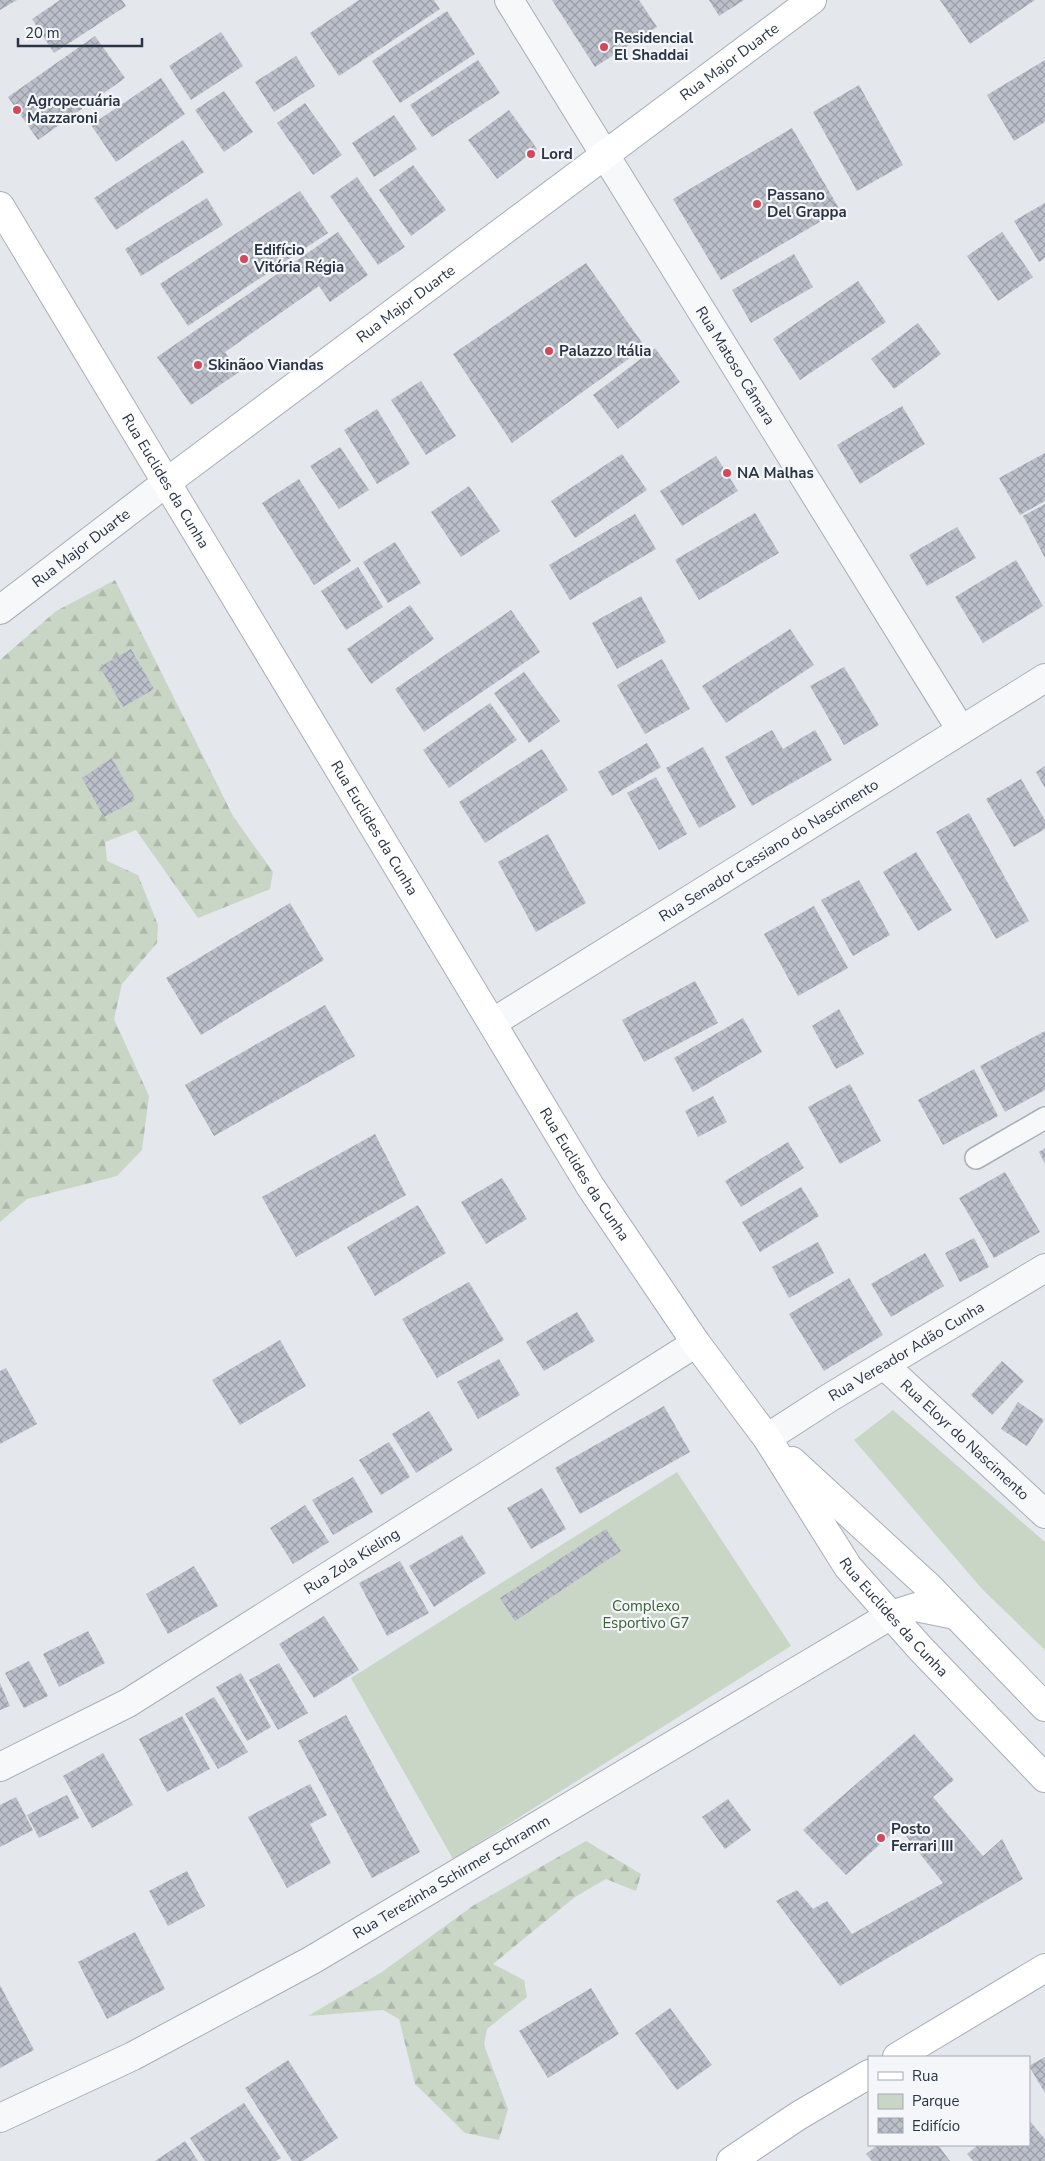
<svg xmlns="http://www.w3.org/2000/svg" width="1045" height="2161" viewBox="0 0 1045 2161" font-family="'Nunito Sans',sans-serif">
	<defs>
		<pattern id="forest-firs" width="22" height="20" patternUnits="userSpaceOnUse" patternTransform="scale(1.25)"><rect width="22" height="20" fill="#c9d6c5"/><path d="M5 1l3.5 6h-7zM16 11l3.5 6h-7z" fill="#adb8ab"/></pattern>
		<pattern id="building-cross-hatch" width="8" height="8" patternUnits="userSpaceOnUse" patternTransform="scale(1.25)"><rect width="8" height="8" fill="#bbc0ca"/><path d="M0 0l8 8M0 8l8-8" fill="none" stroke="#989da6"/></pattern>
	</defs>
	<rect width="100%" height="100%" fill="#e4e7ec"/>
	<!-- green -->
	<g fill="#c9d6c5">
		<polygon points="893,1410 1045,1542 1045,1650 983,1590 854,1440"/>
		<polygon points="677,1472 791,1646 453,1859 351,1678"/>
	</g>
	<!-- forest -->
	<g fill="url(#forest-firs)">
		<polygon points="115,580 233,816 273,872 270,889 198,918 136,830 105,842 107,861 138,875 158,925 157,943 122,984 114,1019 149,1096 142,1150 117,1176 27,1199 0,1222 0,660 56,611"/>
		<polygon points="586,1841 641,1874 636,1891 606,1879 575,1897 493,1964 524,1980 527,1997 487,2029 484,2045 508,2109 499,2140 465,2133 415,2084 399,2019 383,2010 308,2016 382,1972 474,1905"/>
	</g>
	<!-- building -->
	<g fill="url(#building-cross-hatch)">
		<polygon points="0,0 17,0 0,10"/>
		<polygon points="60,0 122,0 126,6 54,53 32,19"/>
		<polygon points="359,0 434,0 440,9 339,76 310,33"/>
		<polygon points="552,0 639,0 657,27 595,67"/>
		<polygon points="709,0 744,0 719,16"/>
		<polygon points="940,0 1035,0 970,44"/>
		<polygon points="447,11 475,54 400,103 372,61"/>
		<polygon points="221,32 243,66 191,100 169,66"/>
		<polygon points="95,36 125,78 38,140 8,97"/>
		<polygon points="296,56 315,86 274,112 255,82"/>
		<polygon points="478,60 500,93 432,137 410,105"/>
		<polygon points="1045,60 1045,122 1014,141 987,95"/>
		<polygon points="161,78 185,114 116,162 91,125"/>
		<polygon points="859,85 903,165 857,191 813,112"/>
		<polygon points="224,91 253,132 224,152 195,110"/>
		<polygon points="305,103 342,155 313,175 277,123"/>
		<polygon points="509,110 537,149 497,179 468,140"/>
		<polygon points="394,115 417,149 374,177 352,143"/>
		<polygon points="792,128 840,210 721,280 673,199"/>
		<polygon points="183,140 204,172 116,230 94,198"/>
		<polygon points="413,165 446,210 411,236 379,190"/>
		<polygon points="357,177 405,247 378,265 330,196"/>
		<polygon points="300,191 328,233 188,326 160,284"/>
		<polygon points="207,198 223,225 141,276 125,249"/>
		<polygon points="1045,203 1045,258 1039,262 1014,221"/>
		<polygon points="338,232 368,275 330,302 319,286 225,352 239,372 191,405 157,357"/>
		<polygon points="1002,232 1033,277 998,301 967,256"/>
		<polygon points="794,254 813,287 751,323 732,290"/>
		<polygon points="586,263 645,347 512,443 453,354"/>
		<polygon points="858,281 886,322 800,380 773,339"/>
		<polygon points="918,323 941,354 894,389 871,359"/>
		<polygon points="655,348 680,382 618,429 593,395"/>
		<polygon points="421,381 456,436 426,455 391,400"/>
		<polygon points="902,406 925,444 860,484 837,445"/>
		<polygon points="377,409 410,464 377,484 344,430"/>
		<polygon points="340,447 369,490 339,509 310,466"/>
		<polygon points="1045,453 1045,501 1020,515 999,478"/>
		<polygon points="622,454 647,490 575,538 551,501"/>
		<polygon points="716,456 738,491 682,526 660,491"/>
		<polygon points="299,479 351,561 314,585 262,503"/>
		<polygon points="469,486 500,531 461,557 431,512"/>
		<polygon points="1045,504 1045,558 1023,516"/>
		<polygon points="755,513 779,553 699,600 675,560"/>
		<polygon points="635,514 656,549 570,600 549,565"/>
		<polygon points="957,527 976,558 927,586 909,555"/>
		<polygon points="395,542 421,583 388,603 363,562"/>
		<polygon points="1016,560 1043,606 983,643 955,597"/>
		<polygon points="358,567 383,607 346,630 321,591"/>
		<polygon points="641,596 666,642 617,669 592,623"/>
		<polygon points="410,605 434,639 371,684 347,649"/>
		<polygon points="511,610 540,652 424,732 395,689"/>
		<polygon points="790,629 814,665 726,723 702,686"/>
		<polygon points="131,649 154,689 123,707 100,667"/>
		<polygon points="662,659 690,709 645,734 617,685"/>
		<polygon points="844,667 879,725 844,745 810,686"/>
		<polygon points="524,672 560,721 529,743 494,693"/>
		<polygon points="490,703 517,740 449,788 423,750"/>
		<polygon points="772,730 783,749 815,730 832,760 752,806 725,757"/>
		<polygon points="647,743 661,767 612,796 598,772"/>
		<polygon points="703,747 736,807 699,828 666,768"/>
		<polygon points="542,749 568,790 485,843 459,802"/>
		<polygon points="112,758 135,800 104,817 82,778"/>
		<polygon points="1045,766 1045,788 1036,772"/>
		<polygon points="656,777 687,834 659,850 627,793"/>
		<polygon points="1021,779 1045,820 1045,829 1014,847 986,799"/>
		<polygon points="969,813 1029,921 996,939 936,832"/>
		<polygon points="548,834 586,903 536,932 498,862"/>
		<polygon points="916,852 952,910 918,931 883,872"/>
		<polygon points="859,880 890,935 853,956 821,900"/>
		<polygon points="290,903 324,960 201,1035 166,978"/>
		<polygon points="814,906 848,968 798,996 764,934"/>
		<polygon points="695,981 718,1023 644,1062 622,1020"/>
		<polygon points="325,1005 355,1056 214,1136 185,1085"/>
		<polygon points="839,1009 864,1054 836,1069 812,1026"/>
		<polygon points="743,1018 762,1052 693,1092 674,1058"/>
		<polygon points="1045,1031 1045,1090 1005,1112 980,1066"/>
		<polygon points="974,1069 998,1116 943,1145 918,1100"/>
		<polygon points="850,1084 881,1141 840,1164 808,1107"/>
		<polygon points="713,1096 727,1122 698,1137 685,1111"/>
		<polygon points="375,1134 406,1195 296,1257 262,1197"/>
		<polygon points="788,1142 804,1168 741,1207 725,1181"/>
		<polygon points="1045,1148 1045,1164 1039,1152"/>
		<polygon points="1005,1172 1040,1232 994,1258 959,1198"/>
		<polygon points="502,1178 527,1219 486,1244 461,1202"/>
		<polygon points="801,1187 819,1216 760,1252 742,1222"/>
		<polygon points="418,1205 446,1253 375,1296 347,1247"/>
		<polygon points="974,1238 989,1267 960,1282 945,1253"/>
		<polygon points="818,1242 834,1273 789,1298 772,1267"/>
		<polygon points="925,1253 944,1286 891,1317 871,1284"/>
		<polygon points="849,1278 883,1335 824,1371 789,1314"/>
		<polygon points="469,1282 504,1340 437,1378 402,1319"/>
		<polygon points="577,1312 595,1341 544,1371 526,1342"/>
		<polygon points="280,1340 306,1386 240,1425 212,1380"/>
		<polygon points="499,1359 520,1395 478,1419 457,1382"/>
		<polygon points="1002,1361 1024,1381 992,1415 971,1395"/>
		<polygon points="6,1368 37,1424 0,1444 0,1371"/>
		<polygon points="1018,1402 1044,1420 1027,1446 1001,1429"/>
		<polygon points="664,1406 690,1452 580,1514 555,1468"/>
		<polygon points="429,1411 453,1450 416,1473 392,1434"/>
		<polygon points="389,1442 410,1477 381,1495 359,1460"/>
		<polygon points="353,1477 373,1512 333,1535 312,1500"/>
		<polygon points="542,1488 566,1529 531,1549 507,1508"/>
		<polygon points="305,1505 329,1542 293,1564 270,1528"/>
		<polygon points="606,1529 621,1551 515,1621 500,1598"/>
		<polygon points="462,1535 486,1573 434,1607 409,1566"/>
		<polygon points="400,1561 429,1613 387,1636 359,1583"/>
		<polygon points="194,1566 218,1606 168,1634 146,1594"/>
		<polygon points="324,1616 359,1670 314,1698 279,1644"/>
		<polygon points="88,1631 105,1663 59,1687 43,1654"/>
		<polygon points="29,1661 48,1696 24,1708 5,1673"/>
		<polygon points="279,1663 308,1713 278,1730 249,1680"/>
		<polygon points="241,1673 271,1727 247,1741 216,1687"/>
		<polygon points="0,1683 10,1706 0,1710"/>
		<polygon points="214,1697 248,1752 218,1769 185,1714"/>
		<polygon points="346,1715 420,1852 372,1878 298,1741"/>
		<polygon points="182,1716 210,1769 167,1792 139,1739"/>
		<polygon points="914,1734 954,1780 933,1797 983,1856 1002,1839 1023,1879 840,1986 776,1901 797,1890 813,1909 827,1901 852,1934 943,1883 899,1827 846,1875 803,1830"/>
		<polygon points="103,1753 133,1805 92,1828 63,1776"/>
		<polygon points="310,1784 327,1815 310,1824 331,1863 287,1888 248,1817"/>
		<polygon points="67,1795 79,1818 39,1838 27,1815"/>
		<polygon points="16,1797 33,1830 0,1847 0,1805"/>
		<polygon points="728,1799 751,1830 725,1849 702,1817"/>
		<polygon points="187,1871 205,1906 168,1926 149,1891"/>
		<polygon points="135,1932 165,1989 107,2019 78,1962"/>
		<polygon points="0,1985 34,2050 0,2068"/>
		<polygon points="591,1988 619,2034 548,2078 519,2031"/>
		<polygon points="670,2008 712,2065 677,2090 635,2033"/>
		<polygon points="1045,2057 1045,2093 1029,2066"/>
		<polygon points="288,2060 338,2138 303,2161 292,2161 245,2088"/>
		<polygon points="244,2103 281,2158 276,2161 205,2161 190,2138"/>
		<polygon points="1029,2120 1045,2139 1045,2161 973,2161 967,2154 978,2145 1029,2145"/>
		<polygon points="185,2141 198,2161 155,2161"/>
		<polygon points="878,2145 938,2145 950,2161 872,2161 866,2154"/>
	</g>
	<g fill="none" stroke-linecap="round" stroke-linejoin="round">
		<defs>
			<polyline id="lane" points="976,1158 1045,1118"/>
			<g id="street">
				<path id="s1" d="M509,0l452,730"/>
				<path id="s2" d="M0,610l167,-128"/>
				<path id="s3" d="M492,1023l553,-345"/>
				<path id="s4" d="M884,1365l161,149"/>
				<path id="s5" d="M767,1438l62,-40 216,-130"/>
				<path id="s6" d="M0,1767l128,-64 568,-360"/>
				<path id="s7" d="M0,2118l133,-62 179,-96 579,-345"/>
			</g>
			<g id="secondary">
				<path id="s8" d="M0,206l590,980 106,157 71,95 81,129 72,81 125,130"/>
				<path id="s9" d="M167,482l645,-482"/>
				<polyline points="792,1461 928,1586 1045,1707"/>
				<polyline points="891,1615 916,1607 955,1615"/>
				<polyline points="897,2057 1045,1968"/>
				<polyline points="731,2161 798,2116 869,2074"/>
			</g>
		</defs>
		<!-- lane casing -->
		<use href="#lane" stroke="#a9aeb7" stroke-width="24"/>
		<!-- street casing -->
		<use href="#street" stroke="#a9aeb7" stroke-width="30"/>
		<!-- secondary casing -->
		<use href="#secondary" stroke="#a9aeb7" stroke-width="30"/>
		<!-- lane -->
		<use href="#lane" stroke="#f7f8fa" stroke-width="21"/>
		<!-- street -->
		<use href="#street" stroke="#f7f8fa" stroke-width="28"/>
		<!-- secondary -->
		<use href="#secondary" stroke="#fff" stroke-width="28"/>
	</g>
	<!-- markers -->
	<g fill="#d1495b" stroke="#f4f6f9" stroke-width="2">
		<circle cx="604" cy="47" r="5"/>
		<circle cx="17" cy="110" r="5"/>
		<circle cx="531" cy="154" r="5"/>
		<circle cx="757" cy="204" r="5"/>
		<circle cx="244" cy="259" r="5"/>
		<circle cx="549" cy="351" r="5"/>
		<circle cx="198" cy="365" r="5"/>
		<circle cx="727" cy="473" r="5"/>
		<circle cx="881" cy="1838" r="5"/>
	</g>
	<g text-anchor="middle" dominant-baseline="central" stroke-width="4.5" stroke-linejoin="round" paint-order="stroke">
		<!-- poi labels -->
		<g font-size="15" font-weight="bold" fill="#2b3445" stroke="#f4f6f9" text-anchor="start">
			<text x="614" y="38">Residencial<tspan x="614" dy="17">El Shaddai</tspan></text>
			<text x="27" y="101">Agropecuária<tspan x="27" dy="17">Mazzaroni</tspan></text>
			<text x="541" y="154">Lord</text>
			<text x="767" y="195">Passano<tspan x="767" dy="17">Del Grappa</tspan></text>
			<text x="254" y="250">Edifício<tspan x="254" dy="17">Vitória Régia</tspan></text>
			<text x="559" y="351">Palazzo Itália</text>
			<text x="208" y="365">Skinãoo Viandas</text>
			<text x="737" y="473">NA Malhas</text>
			<text x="891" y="1829">Posto<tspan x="891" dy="17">Ferrari III</tspan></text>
		</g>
		<!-- street labels -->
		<g font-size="15" fill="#2b3445" stroke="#f4f6f9">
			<text stroke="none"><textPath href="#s9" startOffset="702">Rua Major Duarte</textPath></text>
			<text stroke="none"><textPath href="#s9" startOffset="298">Rua Major Duarte</textPath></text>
			<text stroke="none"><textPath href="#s1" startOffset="430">Rua Matoso Câmara</textPath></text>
			<text stroke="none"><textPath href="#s8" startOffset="321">Rua Euclides da Cunha</textPath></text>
			<text stroke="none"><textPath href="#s2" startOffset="102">Rua Major Duarte</textPath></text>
			<text stroke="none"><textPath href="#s8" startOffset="726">Rua Euclides da Cunha</textPath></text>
			<text stroke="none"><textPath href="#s3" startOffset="326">Rua Senador Cassiano do Nascimento</textPath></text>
			<text stroke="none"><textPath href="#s8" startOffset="1131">Rua Euclides da Cunha</textPath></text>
			<text stroke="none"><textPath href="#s5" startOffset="164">Rua Vereador Adão Cunha</textPath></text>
			<text stroke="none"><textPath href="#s4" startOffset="110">Rua Eloyr do Nascimento</textPath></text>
			<text stroke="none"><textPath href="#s6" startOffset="408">Rua Zola Kieling</textPath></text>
			<text stroke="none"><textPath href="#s8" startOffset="1672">Rua Euclides da Cunha</textPath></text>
			<text stroke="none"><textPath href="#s7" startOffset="512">Rua Terezinha Schirmer Schramm</textPath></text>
		</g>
		<!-- park labels -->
		<g font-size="15" fill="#3f6138" stroke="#f4f6f9">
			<text x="646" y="1606">Complexo<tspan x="646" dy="17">Esportivo G7</tspan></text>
		</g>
	</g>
	<!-- legend -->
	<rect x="868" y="2056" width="162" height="90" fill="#f4f6f9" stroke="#a4a8b1"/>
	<rect x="878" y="2072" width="25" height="8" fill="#ffffff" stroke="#a4a8b1"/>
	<text x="912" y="2081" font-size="15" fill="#2b3445">Rua</text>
	<rect x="878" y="2094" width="25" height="15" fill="#c9d6c5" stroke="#a4a8b1"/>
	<text x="912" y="2106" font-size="15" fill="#2b3445">Parque</text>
	<rect x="878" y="2118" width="25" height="15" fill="url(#building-cross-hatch)" stroke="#a4a8b1"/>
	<text x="912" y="2131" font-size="15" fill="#2b3445">Edifício</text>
	<!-- scale -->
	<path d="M18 38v8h124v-8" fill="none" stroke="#2b3445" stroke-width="2.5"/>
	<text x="25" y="38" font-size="15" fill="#2b3445" stroke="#f4f6f9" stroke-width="4" paint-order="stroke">20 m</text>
</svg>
